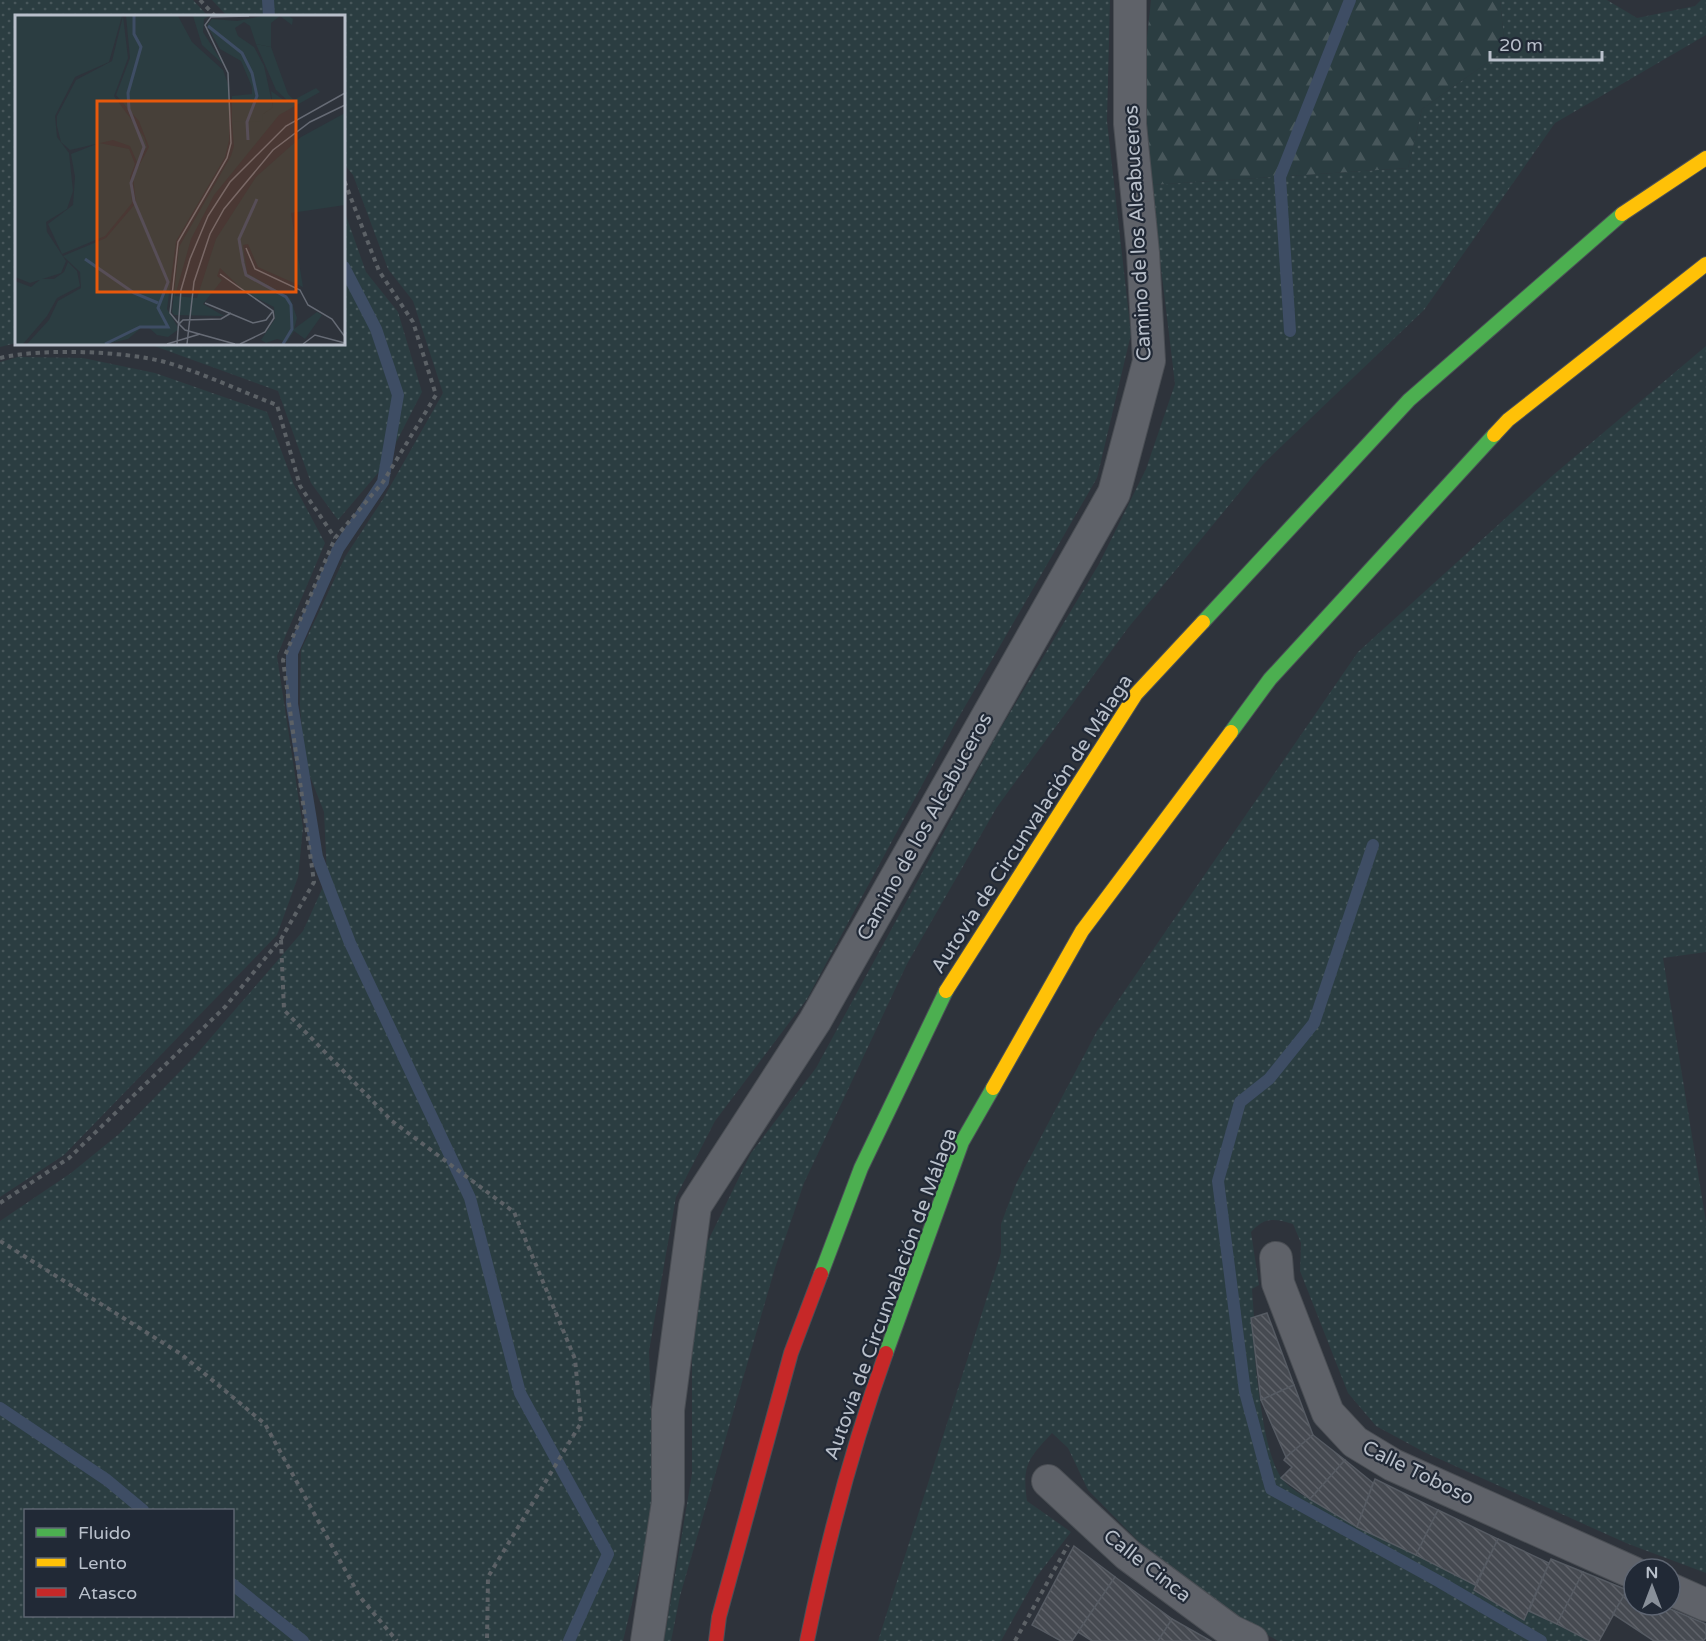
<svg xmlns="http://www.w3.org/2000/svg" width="1706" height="1641" viewBox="0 0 1706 1641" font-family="'Varela Round',sans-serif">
	<defs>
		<pattern id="grass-dots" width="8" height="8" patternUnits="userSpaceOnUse" patternTransform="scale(1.5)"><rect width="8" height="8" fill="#2b3d41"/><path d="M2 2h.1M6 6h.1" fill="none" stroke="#48575b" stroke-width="1.8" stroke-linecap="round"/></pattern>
		<pattern id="forest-firs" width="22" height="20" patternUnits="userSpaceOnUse" patternTransform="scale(1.5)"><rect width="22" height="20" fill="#2b3d41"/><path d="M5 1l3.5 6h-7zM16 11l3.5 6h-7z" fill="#48575b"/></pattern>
		<pattern id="building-back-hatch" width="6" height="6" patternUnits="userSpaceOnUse" patternTransform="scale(1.5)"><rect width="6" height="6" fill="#464a51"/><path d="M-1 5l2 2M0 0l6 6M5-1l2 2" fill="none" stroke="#5f6269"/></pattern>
	</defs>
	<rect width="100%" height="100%" fill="#2e333b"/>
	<!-- grass -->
	<g fill="url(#grass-dots)" fill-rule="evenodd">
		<polygon points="0,0 193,0 208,16 16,16 16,343 0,347"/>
		<path d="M212,0h898l-3,121 24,213 -34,144 -141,244 -149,277 -92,122 -39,76 -27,154 5,160 -31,130h-623v-420l71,-48 48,-39 76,-78 108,-125 24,-53 -3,-66 -20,-51 -4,-56 1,-55 44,-93 38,-58 60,-106 -30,-92 -25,-32 -35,-94 -9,-11v-148h-117zM26,1510h206v106h-206z"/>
		<polygon points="1500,0 1607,0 1637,18 1695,6 1701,0 1706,0 1706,35 1555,123 1424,310 1263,464 1128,628 997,807 907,964 804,1183 775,1268 680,1596 671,1641 664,1641 692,1474 692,1350 702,1253 751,1153 816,1068 999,731 1099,564 1146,469 1175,384 1151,185 1408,168 1422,109 1505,50"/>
		<polygon points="344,210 366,272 398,312 422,392 384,466 338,520 311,483 278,391 149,344 344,344"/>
		<path d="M1706,346v606l-43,6 43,264v351l-80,-30 -202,-91 -48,-26 -28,-33 -48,-122 1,-28 -8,-19c-19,-6 -29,-7 -42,8l8,53 -7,4 2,28 -3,1c4,38 10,127 29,158 9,14 30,23 44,31 50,28 101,52 151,78l-1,6 50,29 5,-9 61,30h-312l-49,-29 -89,-69 -52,-53 -20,-42 -16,-15c-24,26 -30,32 -25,68l44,31 -34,44 -36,65h-123l123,-388v-29l15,-40 81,-153 261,-379 194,-176z"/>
		<polygon points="18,357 83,358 155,373 267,412 294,485 325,543 277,656 303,828 298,877 277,935 64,1155 0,1197 0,362"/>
	</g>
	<!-- forest -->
	<polygon fill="url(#forest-firs)" points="1151,0 1500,0 1505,50 1422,109 1408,168 1151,185 1143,75"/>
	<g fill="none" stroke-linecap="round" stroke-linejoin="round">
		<!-- stream -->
		<g stroke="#3e4d64" stroke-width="12">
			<polyline points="268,0 269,16"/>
			<polyline points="344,267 376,329 398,395 383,482 338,549 292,653 292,704 317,857 350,943 470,1198 520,1393 608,1554 569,1641"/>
			<polyline points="1290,331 1280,177 1350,0"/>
			<polyline points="1373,845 1314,1023 1269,1079 1240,1102 1218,1181 1245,1392 1271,1489 1440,1582 1541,1641"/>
			<polyline points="0,1408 107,1480 143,1510"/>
			<polyline points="232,1584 303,1641"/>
		</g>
	</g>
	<!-- building -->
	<g fill="url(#building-back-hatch)" stroke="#565b63" stroke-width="1.5">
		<polygon points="1267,1313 1294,1385 1261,1400 1251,1318"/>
		<polygon points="1294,1385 1313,1435 1286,1457 1261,1400"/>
		<polygon points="1313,1435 1345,1460 1310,1499 1281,1478 1292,1467 1284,1460 1286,1457"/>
		<polygon points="1345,1460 1373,1483 1357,1527 1310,1499"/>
		<polygon points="1375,1479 1438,1510 1416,1555 1357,1527"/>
		<polygon points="1438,1510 1498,1539 1475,1585 1416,1555"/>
		<polygon points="1498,1539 1549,1563 1524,1620 1474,1590"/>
		<polygon points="1074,1546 1115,1577 1072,1641 1061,1641 1032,1625"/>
		<polygon points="1551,1559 1583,1572 1557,1624 1529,1611"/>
		<polygon points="1583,1572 1627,1590 1599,1641 1590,1641 1557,1624"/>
		<polygon points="1115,1577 1172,1619 1158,1641 1092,1641 1078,1632"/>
		<polygon points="1627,1590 1634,1593 1634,1605 1661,1605 1706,1624 1706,1638 1703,1641 1654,1641 1613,1614"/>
		<polygon points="1172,1619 1211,1641 1158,1641"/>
	</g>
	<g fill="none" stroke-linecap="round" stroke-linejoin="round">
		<defs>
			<g id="street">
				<polyline points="1276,1258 1278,1283 1328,1413 1355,1442 1393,1465 1634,1573"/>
				<polyline points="1048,1481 1128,1555 1231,1631 1252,1641"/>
				<polyline points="1670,1589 1706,1605"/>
				<polyline points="647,1641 668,1502 668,1410 695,1206 815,1021 1114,493 1149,361 1143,253 1130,124 1130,0"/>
			</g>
			<g id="fast">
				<polyline points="1203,622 1409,400 1622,214"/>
				<polyline points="1231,732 1270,679 1494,435"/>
				<polyline points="821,1274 861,1168 946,991"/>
				<polyline points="886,1353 962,1142 993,1088"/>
			</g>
			<g id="slow">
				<polyline points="1622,214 1706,158"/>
				<polyline points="1494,435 1508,420 1706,264"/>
				<polyline points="946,991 1136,694 1203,622"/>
				<polyline points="993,1088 1082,931 1231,732"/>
			</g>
			<g id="jam">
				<polyline points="716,1641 719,1617 791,1353 821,1274"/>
				<path d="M807,1641c20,-98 45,-194 79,-288"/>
			</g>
		</defs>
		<!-- street casing -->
		<use href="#street" stroke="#4a4e54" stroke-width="34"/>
		<!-- fast casing -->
		<use href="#fast" stroke="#4b5057" stroke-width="16"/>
		<!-- slow casing -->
		<use href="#slow" stroke="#4b5057" stroke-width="16"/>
		<!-- jam casing -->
		<use href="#jam" stroke="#4b5057" stroke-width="16"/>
		<!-- path -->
		<g stroke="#5c6166" stroke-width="4" stroke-dasharray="4.5 4.5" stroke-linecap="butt">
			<polyline points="200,0 215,16"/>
			<path d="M0,358c41,-10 124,-7 165,4 38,11 75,29 112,43l23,81 35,52"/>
			<polyline points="281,940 284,1010 392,1121 514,1212 575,1359 581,1423 488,1577 487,1641"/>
			<polyline points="0,1203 69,1158 226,1006 281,939 314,882 283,660 335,538 383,482 436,395 413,322 379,271 344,180"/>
			<polyline points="0,1241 181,1354 265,1424 360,1597 397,1641"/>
			<polyline points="1015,1641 1068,1545"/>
		</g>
		<!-- street -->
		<use href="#street" stroke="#5f6269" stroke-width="32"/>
		<!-- fast -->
		<use href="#fast" stroke="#4caf50" stroke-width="14"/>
		<!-- slow -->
		<use href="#slow" stroke="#ffc107" stroke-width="14"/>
		<!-- jam -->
		<use href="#jam" stroke="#c62828" stroke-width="14"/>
	</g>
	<g text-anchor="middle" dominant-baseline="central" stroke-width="4.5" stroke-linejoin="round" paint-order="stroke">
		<!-- street labels -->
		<g font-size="20" fill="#b9c0cb" stroke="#212936">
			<text transform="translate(1138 233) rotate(-93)">Camino de los Alcabuceros</text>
			<text transform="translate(1032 824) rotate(-57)">Autovía de Circunvalación de Málaga</text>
			<text transform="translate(925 827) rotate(-61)">Camino de los Alcabuceros</text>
			<text transform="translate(891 1294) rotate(-70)">Autovía de Circunvalación de Málaga</text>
			<text transform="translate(1418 1473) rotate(26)">Calle Toboso</text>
			<text transform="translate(1147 1566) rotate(38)">Calle Cinca</text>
		</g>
	</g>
	<!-- overview -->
	<g transform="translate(15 15)">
		<rect width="330" height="330" fill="#2e333b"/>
		<path d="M0,1h107l-13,46 -34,15 -20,39 2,21 12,16 4,38 -6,18 -21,13 1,10 19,29 -5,12 -31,10 -15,-6zM108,1l5,42 -14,38 30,41 3,10 -10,15 -7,-16 -17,-6 -43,10 -9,-8 -4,-16v-10l19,-36 36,-19zM111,1h52l14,26 31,28 6,17v53l-4,17 -49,84 -9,68 12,20 -11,8 -11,-2 -9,-8 -7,1 -13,11 -22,5h-79l22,-24 9,-19 23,-13 -1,-16 -17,-16 43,-18 30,-35 -3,-26 16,-30 -10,-26 -23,-26 14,-37zM241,29l15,3 17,47 5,5 -6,1 -11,-10zM301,73l4,4 -41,23 -65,80 -23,44 -16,57 22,2 19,-59 40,-62 45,-40 44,-24v92l-54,8 12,74 -45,-20 -10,-23 -5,1 4,28 43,25 7,20 -3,11 23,-17 5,3 -17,24 -11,-8 -7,11 -10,-3 -11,4 -5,-3 14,-21 -1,-12 -29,-15 -25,-24 -3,8 5,4 -19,24 21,12 -50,-1 -2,-3 7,-65 52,-91 3,-10 -2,-24 31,-8 10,-7 -2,-16 17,12zM84,128l30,6 6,15 -5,13 2,26 -27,33 -43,18 -14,-30 25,-19 2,-28 -4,-23zM53,247l9,9 3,15 -23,12 -10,18 -24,28h-8v-63l16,6 10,-8h13l10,-7z" fill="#2b3d41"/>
		<path d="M178,1h16l-5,3 -1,13 21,33 -22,-20zM247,1h27l4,3 -1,6 -12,-9 -9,7v24l-15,-3 -6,-18 -6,-4 -9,6 3,8 16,11 10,19 9,41 -10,7 -1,7 -30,1v-26l20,-2v-7l-11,-26 -21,-12 -13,-24 5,-6 25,2z" fill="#2b3d41"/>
		<path fill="none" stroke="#3e4d64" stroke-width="3" d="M193,11l34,27 10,20 5,23 -10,26 1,18M242,184l-18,40 4,24 3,12 40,22 5,8 1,24 -9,15M70,244l49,34 24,10M90,329l35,-17h28l-10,-19 10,-26 -34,-81 -3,-18 13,-36 -15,-38 -1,-16 13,-46 -7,-13v-18"/>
		<path fill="none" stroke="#666b75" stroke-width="1.5" d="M231,233l9,21 45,21 8,15 24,14 13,18M205,259l53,37 1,7 -9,14 -25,12M190,288l48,20 13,-3 7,-9M216,298l-10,6 -38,1 -4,4 6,6 50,14M164,309l-9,-11 8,-71 49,-84 4,-15 -3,-70 -23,-48 6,-8 38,-1M152,329l33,-10M162,329l4,-54 9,-31 18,-43 22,-34 56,-56 59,-33M172,329l7,-62 16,-48 14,-25 49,-59 37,-28 35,-17M288,329l12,-9 30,8"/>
		<path fill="#e8590c" fill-opacity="0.15" stroke="#e8590c" stroke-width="3" d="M82,86h199v191h-199z"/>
		<rect width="330" height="330" fill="none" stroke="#b9c0cb" stroke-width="3"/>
	</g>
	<!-- legend -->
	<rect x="24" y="1509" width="210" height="108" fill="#212936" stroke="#5e6572" stroke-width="1.5"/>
	<rect x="36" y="1528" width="30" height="9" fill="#4caf50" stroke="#5e6572" stroke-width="1.5"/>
	<text x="78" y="1539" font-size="18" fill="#b9c0cb">Fluido</text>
	<rect x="36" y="1558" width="30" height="9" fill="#ffc107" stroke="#5e6572" stroke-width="1.5"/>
	<text x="78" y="1569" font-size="18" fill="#b9c0cb">Lento</text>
	<rect x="36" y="1588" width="30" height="9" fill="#c62828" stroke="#5e6572" stroke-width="1.5"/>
	<text x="78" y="1599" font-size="18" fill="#b9c0cb">Atasco</text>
	<!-- north arrow -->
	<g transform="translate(1652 1587)"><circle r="28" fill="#212936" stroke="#5e6572" stroke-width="1.5"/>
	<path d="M0-4.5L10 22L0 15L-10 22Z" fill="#888f99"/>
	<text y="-9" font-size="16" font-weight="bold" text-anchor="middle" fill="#b9c0cb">N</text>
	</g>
	<!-- scale -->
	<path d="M1490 51v9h112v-9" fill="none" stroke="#b9c0cb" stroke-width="3"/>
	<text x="1499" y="51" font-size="18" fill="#b9c0cb" stroke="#212936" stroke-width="4.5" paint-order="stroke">20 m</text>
</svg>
